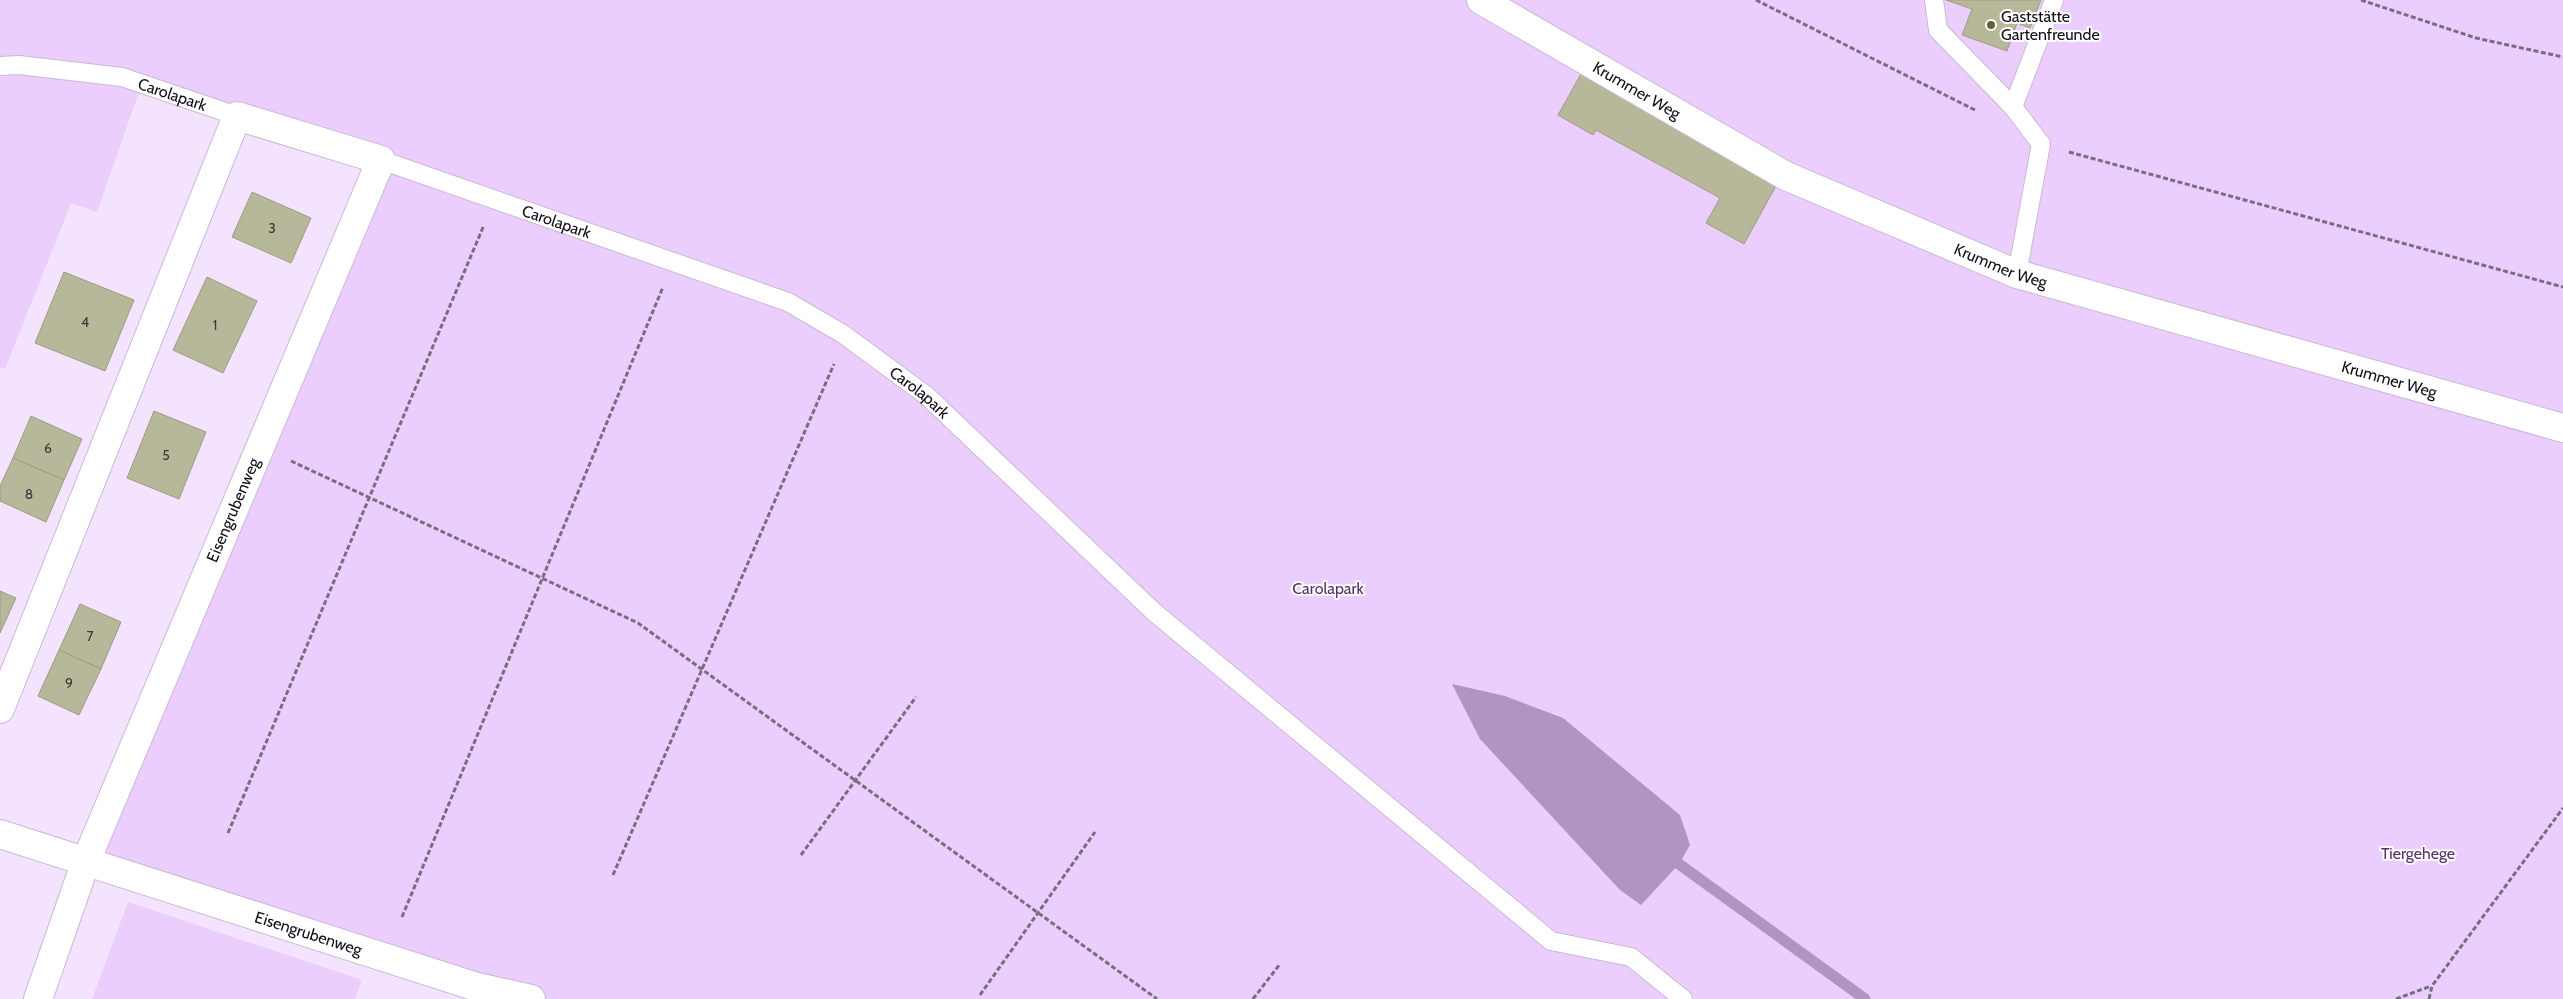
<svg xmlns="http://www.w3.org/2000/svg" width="2563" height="999" viewBox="0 0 2563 999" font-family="Cabin,sans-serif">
	<rect width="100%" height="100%" fill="#f3e3fe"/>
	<!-- green -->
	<g fill="#ebcefd">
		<polygon points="0,0 2563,0 2563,999 531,999 94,855 389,154 144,78 97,212 71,203 5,369 0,368"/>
		<polygon points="128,902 362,980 355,999 92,999"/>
	</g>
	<!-- water -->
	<polygon fill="#b294c4" points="1452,684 1505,696 1563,718 1680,815 1690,845 1679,864 1641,905 1620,890 1480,739"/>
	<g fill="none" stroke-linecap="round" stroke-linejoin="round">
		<!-- stream -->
		<polyline stroke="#b294c4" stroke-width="11" points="1679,864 1865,999"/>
	</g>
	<!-- building -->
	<g fill="#b7b79a" stroke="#9d9d81">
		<polygon points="1946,0 2041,0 2030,28 2017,23 2007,51 1962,35 1972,9"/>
		<polygon points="1581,74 1777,184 1744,244 1706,223 1720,198 1596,130 1593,135 1558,115"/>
		<polygon points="252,192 311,218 291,263 232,237"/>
		<polygon points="64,272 134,300 105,371 35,343"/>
		<polygon points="207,277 257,301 223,373 173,350"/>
		<polygon points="154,411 206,432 179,499 127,478"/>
		<polygon points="31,416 82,439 64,480 13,458"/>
		<polygon points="13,458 64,480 46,522 0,501 0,486"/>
		<polygon points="0,591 16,598 0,633"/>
		<polygon points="80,604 121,622 101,669 59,650"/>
		<polygon points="59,650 101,669 79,715 38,696"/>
	</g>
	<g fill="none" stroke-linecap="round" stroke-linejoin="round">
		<defs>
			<g id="service">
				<polyline points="1934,0 1938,30 2013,107 2041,144 2017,274"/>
				<path id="s1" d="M0,66l19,-1 103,12 115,39"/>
				<polyline points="2013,107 2054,0"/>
				<path id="s2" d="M381,160l407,142 55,32 84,62 227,216 397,329 80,16 52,42"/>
			</g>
			<g id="minor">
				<path id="s3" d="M1481,0l305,176 231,98 546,154"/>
				<polyline points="0,709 237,116 381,160 86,861 38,999"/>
				<path id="s4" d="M0,834l477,153 54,12"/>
			</g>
		</defs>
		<!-- service casing -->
		<use href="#service" stroke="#c9b9d2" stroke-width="20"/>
		<!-- minor casing -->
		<use href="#minor" stroke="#c9b9d2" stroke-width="30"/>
		<!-- path -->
		<g stroke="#786e80" stroke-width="3" stroke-dasharray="5 2.5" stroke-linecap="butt">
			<polyline points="1756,0 1975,110"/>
			<polyline points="2361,0 2476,38 2563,57"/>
			<polyline points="2069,152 2563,287"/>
			<polyline points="291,461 638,623 1157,999"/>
			<polyline points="228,833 484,225"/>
			<polyline points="801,855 916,697"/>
			<polyline points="613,875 834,364"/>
			<polyline points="402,917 663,287"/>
			<polyline points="980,995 1095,832"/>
			<polyline points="1253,999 1280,964"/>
			<polyline points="2396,999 2431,986"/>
			<polyline points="2429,999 2432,986 2563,808"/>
		</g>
		<!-- service -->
		<use href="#service" stroke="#fff" stroke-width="18"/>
		<!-- minor -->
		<use href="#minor" stroke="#fff" stroke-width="28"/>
	</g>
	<!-- markers -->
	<circle fill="#64622e" stroke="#fff" stroke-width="2" cx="1991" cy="25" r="5"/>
	<g text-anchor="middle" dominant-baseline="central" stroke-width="4" stroke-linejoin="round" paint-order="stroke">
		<!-- number labels -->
		<g font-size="14" fill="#3a3736">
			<text x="272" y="228">3</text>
			<text x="85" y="322">4</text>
			<text x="215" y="325">1</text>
			<text x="48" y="448">6</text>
			<text x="166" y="455">5</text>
			<text x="29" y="494">8</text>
			<text x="90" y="636">7</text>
			<text x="69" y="683">9</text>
		</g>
		<!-- poi labels -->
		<g font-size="16" fill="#110c15" stroke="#fff" text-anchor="start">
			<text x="2001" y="16">Gaststätte<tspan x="2001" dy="18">Gartenfreunde</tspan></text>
		</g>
		<!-- street labels -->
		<g font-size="16" fill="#110c15" stroke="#fff">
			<text stroke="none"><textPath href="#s3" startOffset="180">Krummer Weg</textPath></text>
			<text stroke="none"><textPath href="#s1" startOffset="176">Carolapark</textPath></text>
			<text stroke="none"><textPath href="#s2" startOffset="186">Carolapark</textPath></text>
			<text stroke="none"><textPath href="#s3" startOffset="585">Krummer Weg</textPath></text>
			<text stroke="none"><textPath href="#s3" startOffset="990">Krummer Weg</textPath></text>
			<text stroke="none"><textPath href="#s2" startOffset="591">Carolapark</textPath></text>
			<text transform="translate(233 510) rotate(-67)">Eisengrubenweg</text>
			<text stroke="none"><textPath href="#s4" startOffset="324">Eisengrubenweg</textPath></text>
		</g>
		<!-- park labels -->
		<g font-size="16" fill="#57306b" stroke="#fff">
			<text x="1328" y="588">Carolapark</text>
			<text x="2418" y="853">Tiergehege</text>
		</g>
	</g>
</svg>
